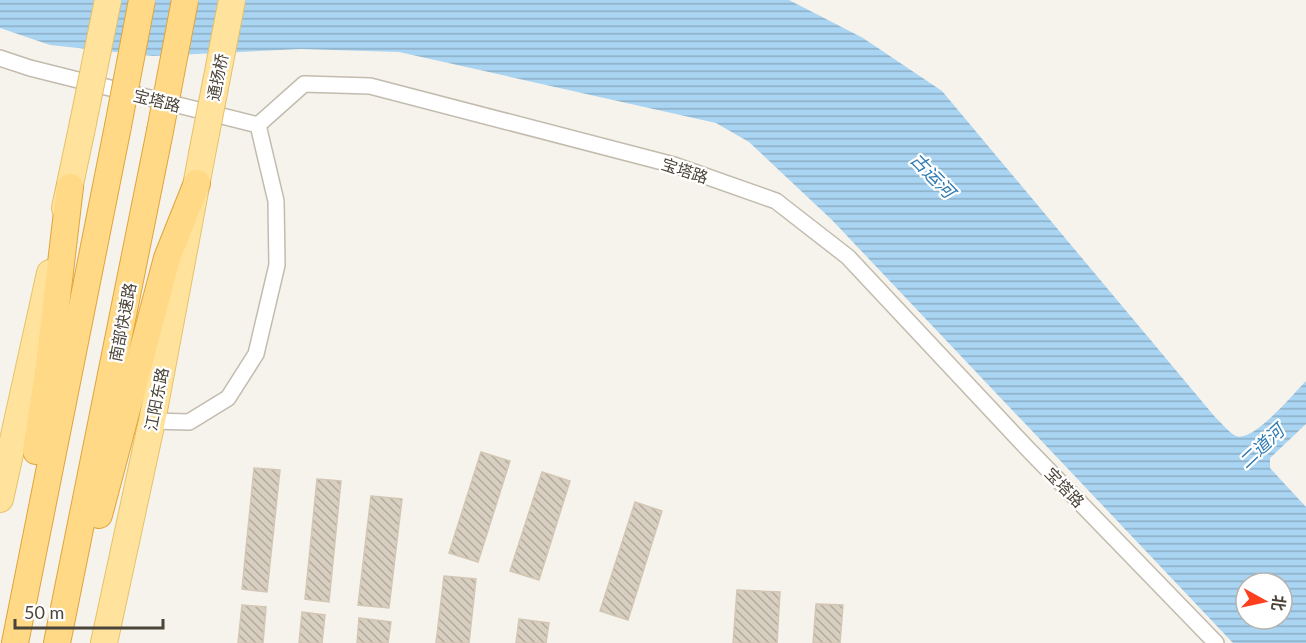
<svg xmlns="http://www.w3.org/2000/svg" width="1306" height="643" viewBox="0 0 1306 643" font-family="Lato,'Noto Sans SC',sans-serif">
	<defs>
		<pattern id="water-rules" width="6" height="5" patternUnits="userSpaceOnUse" patternTransform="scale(1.5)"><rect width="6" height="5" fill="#a9d4f2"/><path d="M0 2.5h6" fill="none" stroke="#8caec5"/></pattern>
		<pattern id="building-back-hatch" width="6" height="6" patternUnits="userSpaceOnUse" patternTransform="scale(1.5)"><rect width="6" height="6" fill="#d8cfc1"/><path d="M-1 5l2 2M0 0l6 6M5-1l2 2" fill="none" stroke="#b1aa9e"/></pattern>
	</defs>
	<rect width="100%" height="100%" fill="#f6f3ec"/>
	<!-- water -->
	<path fill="url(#water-rules)" fill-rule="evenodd" d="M0,0h789l74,38 79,53 273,326c6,5 14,16 21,19 17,7 58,-43 70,-55v43l-36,34v10l36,39v136h-73l-401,-423 -83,-78 -33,-19 -317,-71 -98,-3 -148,7 -103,-11 -50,-17zM1246,583h36v36h-36z"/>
	<!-- building -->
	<g fill="url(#building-back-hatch)" stroke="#d3c7b4" stroke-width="1.5">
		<polygon points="481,452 510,461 478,562 449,553"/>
		<polygon points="254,468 280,470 267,592 242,589"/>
		<polygon points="542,472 570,481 539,580 510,571"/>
		<polygon points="317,479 341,481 329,602 305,599"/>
		<polygon points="371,496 402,499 389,608 358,605"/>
		<polygon points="635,502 662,511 628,620 600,611"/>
		<polygon points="444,576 476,579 469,643 436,643"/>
		<polygon points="737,590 780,592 777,643 733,643"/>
		<polygon points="816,604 843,605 840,643 813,643"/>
		<polygon points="242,605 266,607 263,643 238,643"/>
		<polygon points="302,612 325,615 322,643 299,643"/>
		<polygon points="359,618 391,622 388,643 357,643"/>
		<polygon points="519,619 549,623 546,643 516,643"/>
	</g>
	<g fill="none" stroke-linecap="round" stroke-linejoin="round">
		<defs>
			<g id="minor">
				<polyline points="0,58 30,68 258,125 304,84 370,86 674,165 776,201 848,257 1025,446 1216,643"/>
				<polyline points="152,421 189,422 228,398 256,354 277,265 276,201 258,125"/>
			</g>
			<g id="primary">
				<polyline points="65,208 83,123"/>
				<polyline points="0,499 50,273"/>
				<polyline points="104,643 152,421 202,154"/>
			</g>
			<g id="trunk">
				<polyline points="36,451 48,373 70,187"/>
				<polyline points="99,515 167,258 197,183"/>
				<polyline points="15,643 118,126"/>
				<polyline points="57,643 160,131"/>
			</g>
		</defs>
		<!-- minor casing -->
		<use href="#minor" stroke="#c2bbae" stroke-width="18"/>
		<!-- primary casing -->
		<use href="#primary" stroke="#e6c16a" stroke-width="28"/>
		<!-- trunk casing -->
		<use href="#trunk" stroke="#e0a43c" stroke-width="28"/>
		<!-- minor -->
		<use href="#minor" stroke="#fff" stroke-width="15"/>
		<!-- primary -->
		<use href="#primary" stroke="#ffe39c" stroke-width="26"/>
		<!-- trunk -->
		<use href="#trunk" stroke="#ffd985" stroke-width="26"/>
		<defs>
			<g id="primary-bridge">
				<polyline points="83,123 108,0"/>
				<polyline points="202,154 232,0"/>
			</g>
			<g id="trunk-bridge">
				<polyline points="118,126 142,0"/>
				<polyline points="160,131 185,0"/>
			</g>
		</defs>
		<!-- primary-bridge casing -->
		<use href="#primary-bridge" stroke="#e6c16a" stroke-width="28" stroke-linecap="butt"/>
		<!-- trunk-bridge casing -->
		<use href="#trunk-bridge" stroke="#e0a43c" stroke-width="28" stroke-linecap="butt"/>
		<!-- primary-bridge -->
		<use href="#primary-bridge" stroke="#ffe39c" stroke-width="26"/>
		<!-- trunk-bridge -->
		<use href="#trunk-bridge" stroke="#ffd985" stroke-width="26"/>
	</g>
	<g text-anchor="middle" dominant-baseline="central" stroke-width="4.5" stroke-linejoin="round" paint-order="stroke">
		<!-- street labels -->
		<g font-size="16" fill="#4b4439" stroke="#fff">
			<text transform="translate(217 77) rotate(-79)">通扬桥</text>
			<text transform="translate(157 100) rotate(14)">宝塔路</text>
			<text transform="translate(685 170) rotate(18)">宝塔路</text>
			<text transform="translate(122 322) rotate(-79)">南部快速路</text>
			<text transform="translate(156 399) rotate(-79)">江阳东路</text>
			<text transform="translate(1065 487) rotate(46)">宝塔路</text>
		</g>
		<!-- water labels -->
		<g font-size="18" font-style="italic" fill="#2e7ab2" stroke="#fff">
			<text transform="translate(933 175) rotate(46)">古运河</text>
			<text transform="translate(1261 446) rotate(-43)">二道河</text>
		</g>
	</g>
	<!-- north arrow -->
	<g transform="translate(1264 601) rotate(98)"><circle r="28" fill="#ffffff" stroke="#b7b4b0" stroke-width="1.5"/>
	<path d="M0-4.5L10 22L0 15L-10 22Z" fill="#fc3f1d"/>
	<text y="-9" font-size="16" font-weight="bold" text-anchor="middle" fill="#4b4439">北</text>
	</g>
	<!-- scale -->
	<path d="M15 619v9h148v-9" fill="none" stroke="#4b4439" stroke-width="3"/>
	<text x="24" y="619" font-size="18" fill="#4b4439" stroke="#ffffff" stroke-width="4.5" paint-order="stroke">50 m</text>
</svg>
